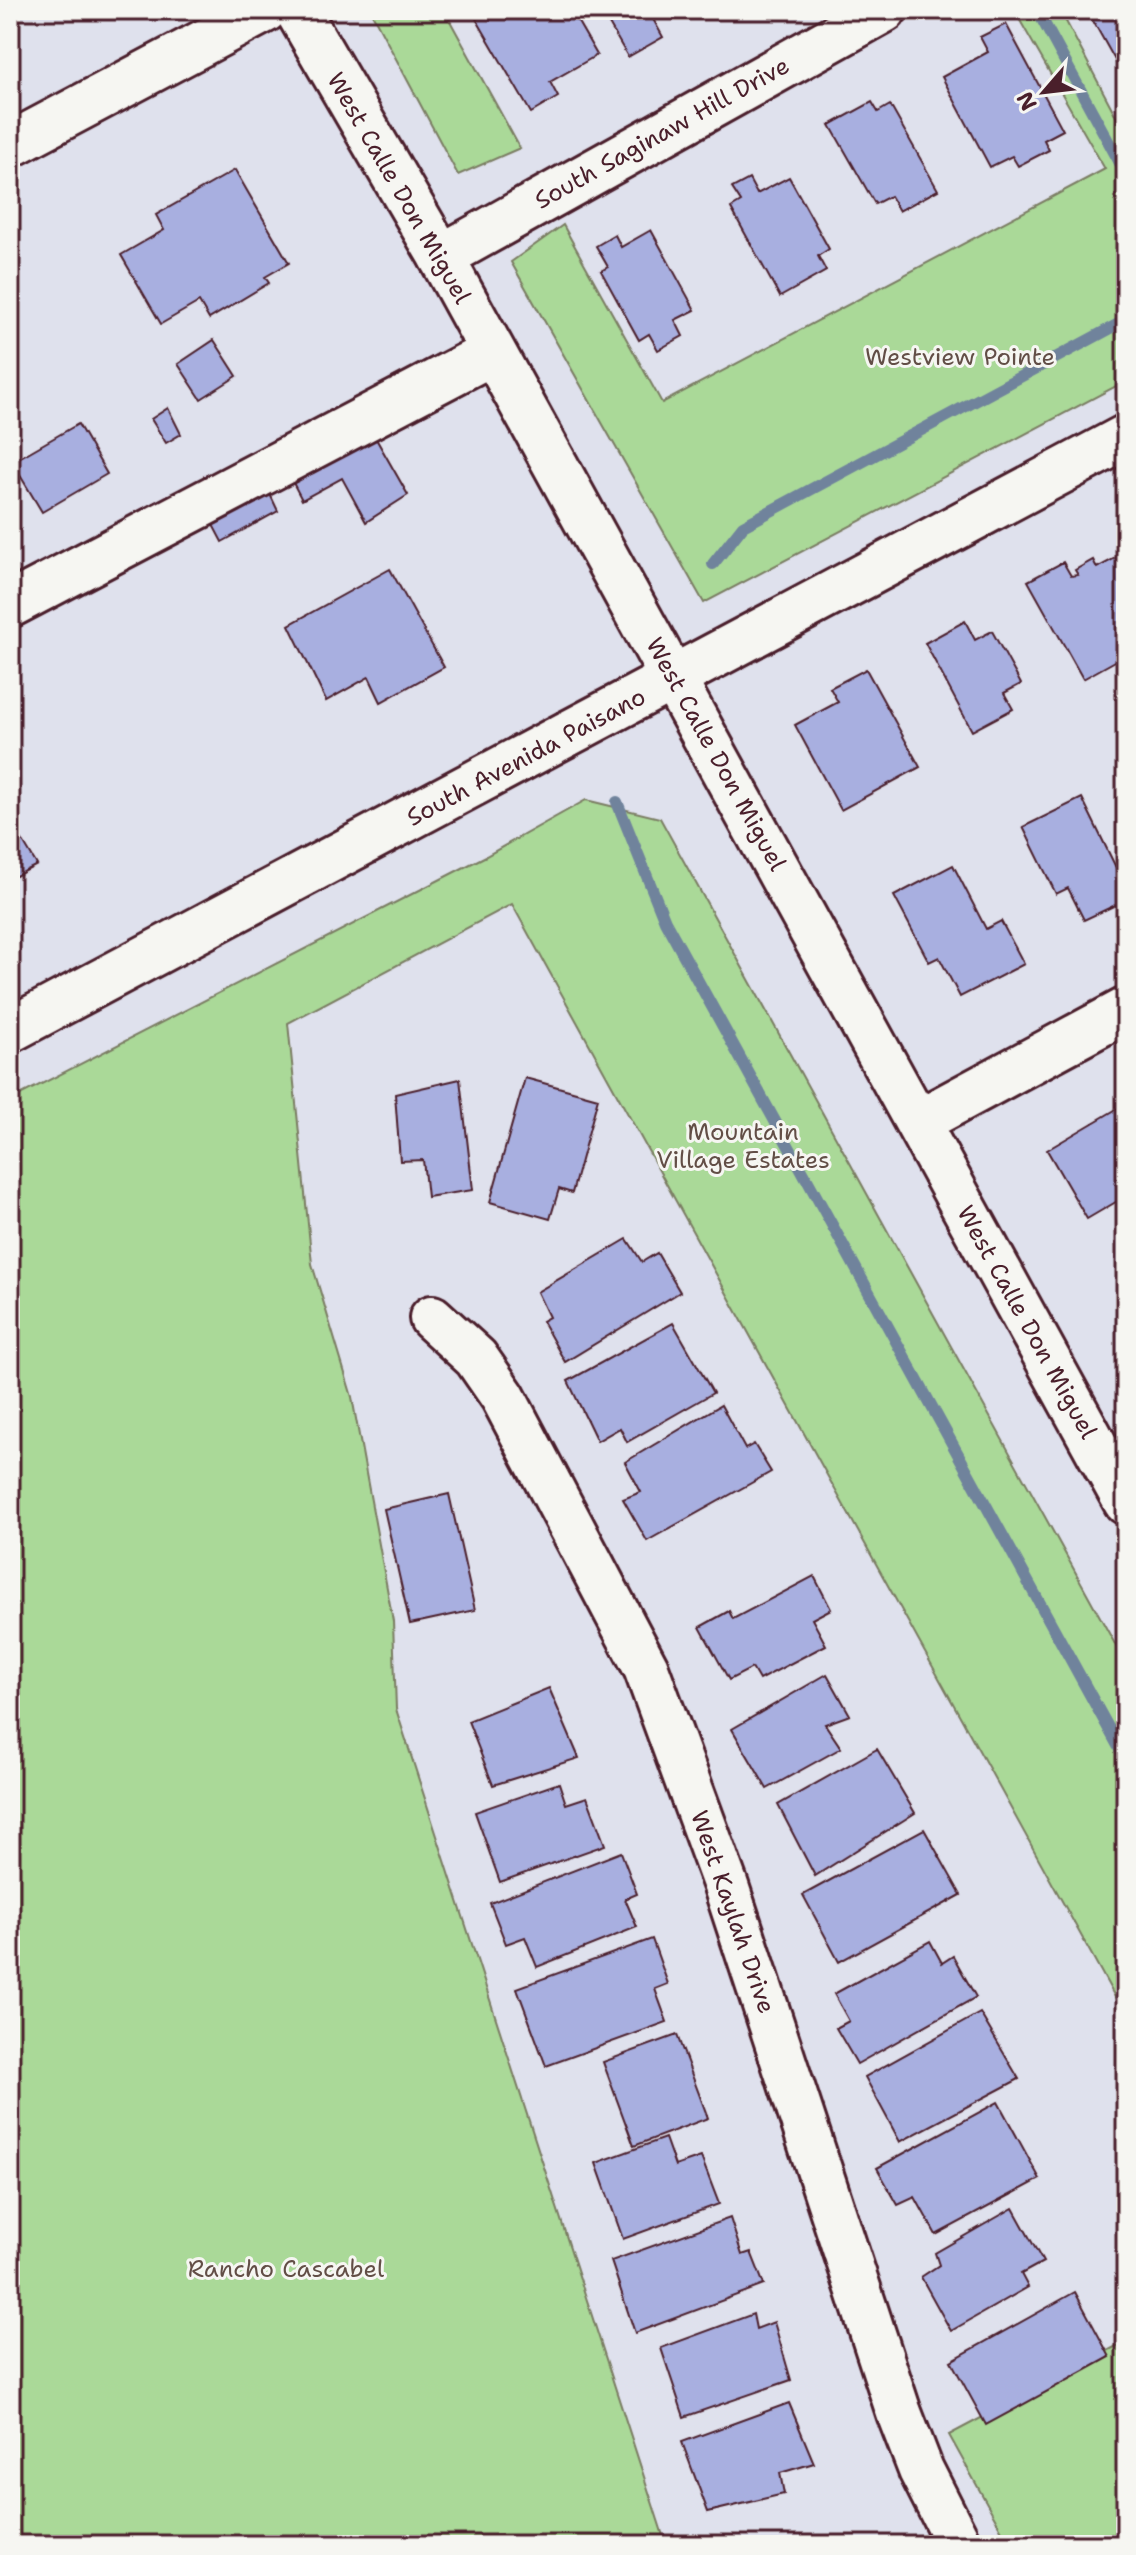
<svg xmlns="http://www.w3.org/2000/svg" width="1136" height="2555" viewBox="0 0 1136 2555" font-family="'Shantell Sans',sans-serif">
	<rect width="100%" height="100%" fill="#dfe1ed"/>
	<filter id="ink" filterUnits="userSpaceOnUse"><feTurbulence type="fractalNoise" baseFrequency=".0125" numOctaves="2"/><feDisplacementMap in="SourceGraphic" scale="16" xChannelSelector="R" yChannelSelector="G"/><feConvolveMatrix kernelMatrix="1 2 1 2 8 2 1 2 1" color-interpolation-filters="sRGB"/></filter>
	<g filter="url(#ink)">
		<!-- green -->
		<g fill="#aad998" stroke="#7a7c62" stroke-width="2">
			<polygon points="370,10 444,10 520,148 458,175"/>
			<polygon points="1014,10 1060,10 1126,135 1126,381 704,603 511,262 563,225 662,403 1105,169"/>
			<polygon points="586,800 660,818 1126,1664 1126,2017 512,904 288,1023 312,1264 352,1397 393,1621 396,1709 666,2545 10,2545 10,1100 486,856"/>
			<polygon points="1126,2341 1126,2545 1010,2545 949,2435"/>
		</g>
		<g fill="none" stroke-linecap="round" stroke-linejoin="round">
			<!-- stream -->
			<g stroke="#6f839c" stroke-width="12">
				<polyline points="1037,10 1126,174"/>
				<polyline points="713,564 743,526 1126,320"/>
				<polyline points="617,802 665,921 1126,1760"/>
			</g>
		</g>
		<!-- building -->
		<g fill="#a8afe0" stroke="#4a1f2b" stroke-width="2">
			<polygon points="471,10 571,10 597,55 550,82 558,97 531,113"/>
			<polygon points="601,10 648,10 663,37 628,57"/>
			<polygon points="1087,10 1126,10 1126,80"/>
			<polygon points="1006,24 1063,130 1044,140 1049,150 1018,166 1012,156 990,167 942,77 988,52 980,37"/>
			<polygon points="872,102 878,112 890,105 938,190 899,211 890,196 875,204 830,125"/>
			<polygon points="235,170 289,263 265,277 269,283 209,319 199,302 161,324 121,255 164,230 156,215"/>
			<polygon points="789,177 829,249 818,256 826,271 780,297 731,208 741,202 732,188 749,179 757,194"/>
			<polygon points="651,230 695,310 675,320 683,336 658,350 649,334 639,340 601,271 608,267 596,246 615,235 621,247"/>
			<polygon points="214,340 237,376 201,399 178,364"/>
			<polygon points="168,408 181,434 166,443 151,419"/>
			<polygon points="78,424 107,474 42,512 12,462"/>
			<polygon points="375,437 408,495 366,522 342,478 302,500 291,479"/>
			<polygon points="269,492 278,511 222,542 212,523"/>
			<polygon points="1119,556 1126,569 1126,655 1083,679 1028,581 1063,562 1071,576 1078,575 1075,570 1093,560 1097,568"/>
			<polygon points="390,569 444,667 381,702 369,677 326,701 289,625"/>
			<polygon points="965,621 975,640 992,631 1021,684 1004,693 1013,709 972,731 925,643"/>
			<polygon points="866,669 920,767 841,810 795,725 838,702 830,688"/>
			<polygon points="1082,798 1126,888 1126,900 1084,920 1068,888 1056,894 1023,827"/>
			<polygon points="10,820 37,865 10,879"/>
			<polygon points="953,865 986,929 1001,921 1024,964 960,997 939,957 929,962 894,896"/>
			<polygon points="525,1078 598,1098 572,1193 559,1189 550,1219 490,1202"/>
			<polygon points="460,1079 473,1190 427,1197 423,1160 400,1161 395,1094"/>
			<polygon points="1120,1107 1126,1117 1126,1196 1087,1219 1047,1150"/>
			<polygon points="627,1239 642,1262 657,1253 680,1292 565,1362 542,1321 549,1317 537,1292"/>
			<polygon points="673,1323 713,1393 627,1442 620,1428 597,1441 568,1381"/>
			<polygon points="721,1405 745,1449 754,1444 771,1472 647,1541 623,1499 641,1492 625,1462"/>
			<polygon points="449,1494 475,1610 410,1624 384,1509"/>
			<polygon points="814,1576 831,1609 812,1619 826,1645 759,1680 752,1668 729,1680 700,1627 729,1611 733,1619"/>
			<polygon points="827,1674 850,1715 825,1724 841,1748 767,1789 732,1729"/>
			<polygon points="549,1688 579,1758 493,1785 468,1721"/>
			<polygon points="877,1749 915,1813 815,1876 778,1805"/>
			<polygon points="559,1783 566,1804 587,1797 605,1845 500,1882 475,1812"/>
			<polygon points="924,1829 961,1895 839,1962 803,1895"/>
			<polygon points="621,1852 637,1894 625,1899 637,1927 537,1967 525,1937 506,1944 490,1903"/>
			<polygon points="652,1939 668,1984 655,1989 667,2022 546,2066 517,1988"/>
			<polygon points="930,1941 942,1963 953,1956 976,1997 857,2064 836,2028 849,2021 834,1994"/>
			<polygon points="980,2013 1019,2079 900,2142 865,2077"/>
			<polygon points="677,2035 708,2118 634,2146 603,2062"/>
			<polygon points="998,2102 1040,2179 936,2235 915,2197 898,2205 877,2168"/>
			<polygon points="665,2138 675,2166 701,2157 719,2204 623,2239 596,2163"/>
			<polygon points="1013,2208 1043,2262 1021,2274 1028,2287 951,2331 921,2277 939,2265 935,2253"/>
			<polygon points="730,2218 742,2255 751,2252 764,2285 635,2333 611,2261"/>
			<polygon points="1075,2292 1110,2357 986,2425 951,2361"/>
			<polygon points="753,2314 756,2329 774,2322 791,2380 684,2417 661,2348"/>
			<polygon points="789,2403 814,2463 780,2473 784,2494 708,2512 682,2442"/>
		</g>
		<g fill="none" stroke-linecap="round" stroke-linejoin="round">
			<defs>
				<g id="minor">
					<polyline points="297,10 441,257 1126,1502"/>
					<polyline points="10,145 265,10"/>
					<polyline points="441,257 884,10"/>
					<polyline points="10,605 491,353"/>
					<polyline points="10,1030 1126,437"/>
					<polyline points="918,1122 1126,1010"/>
					<polyline points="432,1318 476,1358 503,1397 646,1668 726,1886 899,2413 921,2470 959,2545"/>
				</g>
			</defs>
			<!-- minor casing -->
			<use href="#minor" stroke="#4a1f2b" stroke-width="50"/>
			<!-- minor -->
			<use href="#minor" stroke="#f6f6f2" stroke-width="44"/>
		</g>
	</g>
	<g text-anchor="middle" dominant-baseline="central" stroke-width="6" stroke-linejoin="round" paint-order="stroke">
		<!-- street labels -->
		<g font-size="24" fill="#4a1f2b" stroke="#f6f6f2">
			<text transform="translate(662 133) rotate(-29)">South Saginaw Hill Drive</text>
			<text transform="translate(399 188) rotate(60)">West Calle Don Miguel</text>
			<text transform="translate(716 754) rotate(61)">West Calle Don Miguel</text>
			<text transform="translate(526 757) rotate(-28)">South Avenida Paisano</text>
			<text transform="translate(1027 1322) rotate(61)">West Calle Don Miguel</text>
			<text transform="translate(733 1912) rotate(71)">West Kaylah Drive</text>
		</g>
		<!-- park labels -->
		<g font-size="24" fill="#624e46" stroke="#f6f6f2">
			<text x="960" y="357">Westview Pointe</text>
			<text x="743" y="1132">Mountain<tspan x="743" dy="28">Village Estates</tspan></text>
			<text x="286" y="2269">Rancho Cascabel</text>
		</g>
	</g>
	<!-- margin -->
	<rect width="1136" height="2555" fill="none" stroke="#f6f6f2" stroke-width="40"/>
	<rect x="20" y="20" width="1096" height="2515" fill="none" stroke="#4a1f2b" stroke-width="3" filter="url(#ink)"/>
	<!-- north arrow -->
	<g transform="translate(1044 92) rotate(242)" stroke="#f6f6f2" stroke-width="6" paint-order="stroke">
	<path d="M0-6L14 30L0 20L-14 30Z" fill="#4a1f2b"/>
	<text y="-12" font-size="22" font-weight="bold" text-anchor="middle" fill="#4a1f2b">N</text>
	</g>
</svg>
